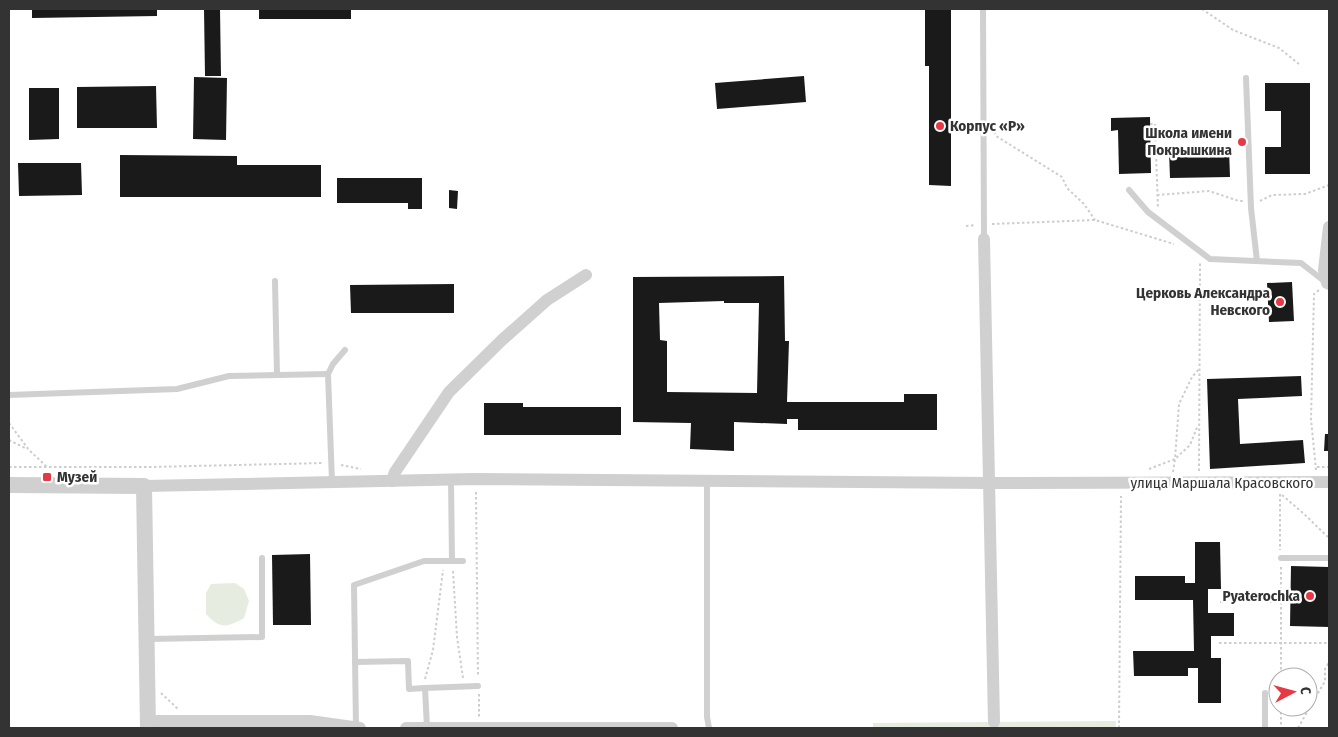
<svg xmlns="http://www.w3.org/2000/svg" width="1338" height="737" viewBox="0 0 1338 737" font-family="'Fira Sans Condensed',sans-serif">
	<rect width="100%" height="100%" fill="#fff"/>
	<!-- green -->
	<g fill="#e6ecdf">
		<path d="M235,583l9,6 5,12 -5,17c-18,10 -24,11 -38,-4v-21l5,-9z"/>
		<polygon points="1116,721 1116,728 873,728 873,723"/>
	</g>
	<!-- building -->
	<g fill="#1a1a1a" fill-rule="evenodd">
		<polygon points="32,9 157,9 157,16 32,18"/>
		<polygon points="204,9 220,9 221,76 205,76"/>
		<rect x="259" y="9" width="92" height="10"/>
		<polygon points="925,9 951,9 951,186 929,185 929,66 925,66"/>
		<polygon points="804,76 806,102 717,109 715,83"/>
		<polygon points="194,77 227,78 226,140 193,139"/>
		<polygon points="1265,83 1310,83 1310,174 1265,174 1265,147 1281,147 1281,111 1265,111"/>
		<polygon points="156,86 157,128 77,128 77,87"/>
		<polygon points="29,88 59,88 59,139 29,140"/>
		<polygon points="1150,117 1151,173 1119,174 1118,130 1111,131 1111,118"/>
		<polygon points="1229,149 1230,177 1170,178 1169,151"/>
		<polygon points="120,155 237,156 237,165 321,165 321,197 120,197"/>
		<polygon points="18,163 81,163 82,195 19,196"/>
		<polygon points="337,178 422,178 422,209 408,209 408,203 337,203"/>
		<polygon points="449,190 458,191 457,209 449,208"/>
		<path d="M784,276l1,65h4l-2,61h117v-8h33v36h-139v-11h-11v5l-53,-2v29l-44,-2 1,-26 -58,-1v-145zM724,301v2h35l-2,90 -90,-1v-51l-7,-1 -1,-37z"/>
		<polygon points="1292,282 1294,321 1269,322 1267,283"/>
		<polygon points="454,284 454,313 351,313 350,285"/>
		<polygon points="1301,376 1302,396 1238,399 1240,444 1303,440 1305,463 1210,469 1207,379"/>
		<polygon points="484,403 523,403 523,407 621,407 621,435 484,435"/>
		<polygon points="1325,434 1329,434 1329,451 1324,451"/>
		<polygon points="1195,542 1220,542 1221,589 1208,589 1208,613 1234,613 1234,636 1211,636 1211,658 1221,658 1221,703 1198,703 1198,668 1188,668 1188,676 1134,676 1133,651 1194,651 1193,600 1135,600 1135,576 1185,576 1185,583 1195,583"/>
		<polygon points="310,554 311,625 273,625 272,555"/>
		<polygon points="1291,566 1329,567 1329,627 1290,626"/>
	</g>
	<g fill="none" stroke-linecap="round" stroke-linejoin="round">
		<!-- path -->
		<g stroke="#cdcdcd" stroke-width="2" stroke-dasharray="2.5 2.5" stroke-linecap="butt">
			<polyline points="1202,9 1233,30 1279,48 1299,64"/>
			<polyline points="1150,124 1155,124 1158,209"/>
			<polyline points="993,127 996,136 1062,177 1067,188 1084,204 1095,220"/>
			<polyline points="1157,195 1209,191 1239,201 1243,201"/>
			<polyline points="1260,201 1272,195 1305,194 1329,185"/>
			<polyline points="992,224 1095,220 1174,244"/>
			<polyline points="966,226 975,225"/>
			<polyline points="9,423 29,450 47,467"/>
			<polyline points="9,440 27,449"/>
			<polyline points="341,465 361,469"/>
			<polyline points="9,467 150,467 324,463"/>
			<polyline points="1317,467 1329,467"/>
			<polyline points="1149,469 1175,459 1179,404 1192,377 1199,369"/>
			<polyline points="1316,470 1311,419 1314,294 1319,290"/>
			<polyline points="1199,471 1200,263"/>
			<polyline points="1173,472 1175,459 1190,445 1198,425"/>
			<polyline points="476,492 478,677"/>
			<polyline points="1280,494 1280,550"/>
			<polyline points="1282,495 1303,513 1329,538"/>
			<polyline points="1281,567 1281,677"/>
			<polyline points="453,571 457,637 463,678"/>
			<polyline points="1220,602 1280,602"/>
			<polyline points="1219,643 1329,643"/>
			<polyline points="425,679 433,650 443,570"/>
			<polyline points="161,693 178,709"/>
			<polyline points="479,694 479,717"/>
			<polyline points="1281,707 1281,728"/>
			<polyline points="1119,728 1121,496"/>
			<polyline points="1298,728 1325,681 1325,669 1329,662"/>
		</g>
		<!-- service -->
		<g stroke="#d0d0d0" stroke-width="6">
			<polyline points="983,9 984,239"/>
			<polyline points="1246,78 1251,208 1257,261"/>
			<polyline points="1129,190 1148,212 1210,259 1301,263 1324,281"/>
			<polyline points="275,281 277,375"/>
			<polyline points="9,395 177,389 229,376 328,374"/>
			<polyline points="451,479 452,561"/>
			<polyline points="707,481 707,717 709,728"/>
			<polyline points="332,482 328,374 333,364 345,350"/>
			<polyline points="1281,558 1329,558"/>
			<polyline points="148,639 262,637 262,558"/>
			<polyline points="355,662 408,661 409,689 425,688"/>
			<polyline points="1265,693 1265,728"/>
			<polyline points="356,728 354,585 424,561 463,561"/>
			<polyline points="427,728 425,688 478,686"/>
		</g>
		<!-- minor -->
		<g stroke="#d0d0d0" stroke-width="12">
			<polyline points="1329,227 1324,270 1327,283 1329,284"/>
			<polyline points="984,239 994,722"/>
			<polyline points="392,481 395,472 449,392 502,340 547,300 586,275"/>
			<polyline points="144,486 475,479 989,483 1329,482"/>
			<polyline points="148,721 310,721 360,728"/>
			<polyline points="406,728 672,728"/>
		</g>
		<!-- tertiary -->
		<polyline stroke="#d0d0d0" stroke-width="16" points="9,485 144,486 148,728"/>
	</g>
	<!-- markers -->
	<g fill="#e63946" stroke="#fff" stroke-width="2">
		<circle cx="940" cy="126" r="5"/>
		<circle cx="1242" cy="142" r="5"/>
		<circle cx="1280" cy="302" r="5"/>
		<rect x="42" y="472" width="10" height="10" rx="2.5"/>
		<circle cx="1310" cy="596" r="5"/>
	</g>
	<g text-anchor="middle" dominant-baseline="central" stroke-width="5" stroke-linejoin="round" paint-order="stroke">
		<!-- poi labels -->
		<g font-size="15" font-weight="bold" fill="#333" stroke="#fff" text-anchor="end">
			<text x="950" y="126" text-anchor="start">Корпус «Р»</text>
			<text x="1232" y="133">Школа имени<tspan x="1232" dy="17">Покрышкина</tspan></text>
			<text x="1270" y="293">Церковь Александра<tspan x="1270" dy="17">Невского</tspan></text>
			<text x="57" y="477" text-anchor="start">Музей</text>
			<text x="1300" y="596">Pyaterochka</text>
		</g>
		<!-- street labels -->
		<g font-size="15" fill="#333" stroke="#fff">
			<text x="1222" y="483">улица Маршала Красовского</text>
		</g>
	</g>
	<!-- border -->
	<rect width="1338" height="737" fill="none" stroke="#333333" stroke-width="20"/>
	<!-- north arrow -->
	<g transform="translate(1293 692) rotate(84)"><circle r="24" fill="#ffffff" stroke="#adadad"/>
	<path d="M0-4L9 19L0 12L-9 19Z" fill="#e63946"/>
	<text y="-8" font-size="14" font-weight="bold" text-anchor="middle" fill="#333333">С</text>
	</g>
</svg>
